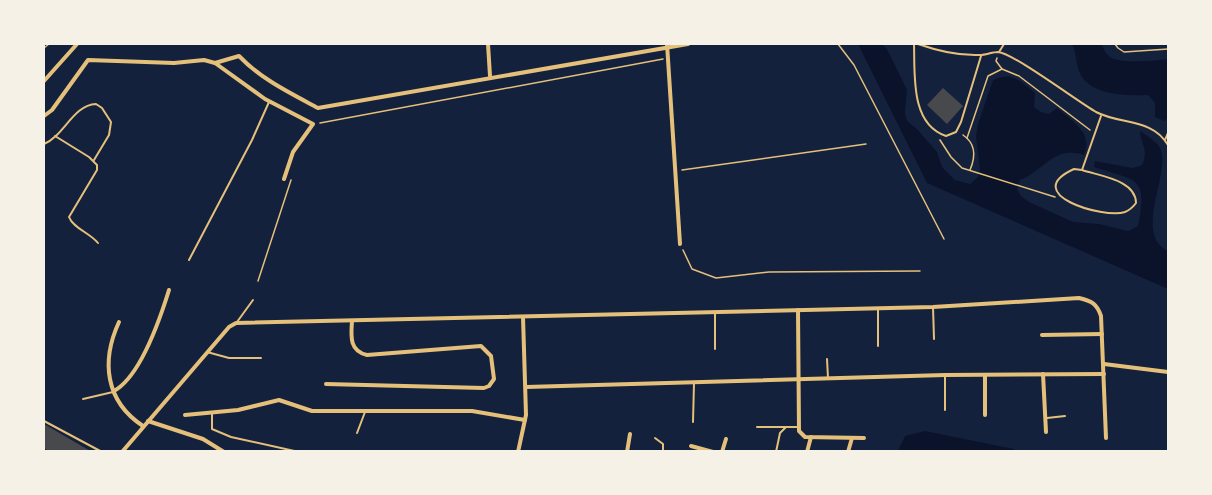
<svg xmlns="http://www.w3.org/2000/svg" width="1212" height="495" viewBox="0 0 1212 495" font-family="'Titillium Web',sans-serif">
	<rect width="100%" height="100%" fill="#14213d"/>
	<!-- water -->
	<g fill="#0b132b">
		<path d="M858,44h24l5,5 20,41 -2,23 2,8 10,8 20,23 5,15 13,13 15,4 8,-7 2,-8 -4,-32 2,-13 15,-44c20,-9 26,1 42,13l-1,14 7,5 8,2 8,-6c15,13 37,25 27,47 -30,-10 -40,16 -64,25l-3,9 4,7 8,6 44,20 26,2 29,7 10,-5c10,-50 -1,-45 -44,-59l1,-6 38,7 9,-3c7,-16 -1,-19 -2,-34 7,5 18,11 21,19 9,25 -28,84 7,101v38l-241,-106z"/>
		<path d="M1072,44h30c2,6 4,12 12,15 11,4 42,2 54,0v59l-4,3 -9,-4v-14l-7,-8c-21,1 -60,1 -69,-24 -3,-9 -3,-18 -7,-27z"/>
		<polygon points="925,431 1014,449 1013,452 898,451 905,436"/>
	</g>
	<!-- building -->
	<g fill="#48494c">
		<polygon points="943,88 963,106 947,124 927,105"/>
		<polygon points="44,424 92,452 50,452 44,448"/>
	</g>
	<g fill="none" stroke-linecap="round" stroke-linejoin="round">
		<!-- path -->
		<g stroke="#e5c07b" stroke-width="1.5">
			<polyline points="838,44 854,65 944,239"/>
			<polyline points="1115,44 1118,48 1124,52 1168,49"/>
			<polyline points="44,48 49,44"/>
			<polyline points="997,58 996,61 1002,69"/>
			<polyline points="320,123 663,59"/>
			<path d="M963,135c12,8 13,21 7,35"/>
			<polyline points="967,138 988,76 1002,69 1019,76 1090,130"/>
			<polyline points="940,140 951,157 962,168 1055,197"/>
			<polyline points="682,170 866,144"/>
			<polyline points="683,250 692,269 716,278 769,272 920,271"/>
			<polyline points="258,281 291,180"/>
		</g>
		<!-- service -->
		<g stroke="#e5c07b" stroke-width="2">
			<path d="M914,44c1,30 -4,80 32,92l10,-4 5,-10 20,-66"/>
			<path d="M918,44c20,7 41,12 62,11 6,0 12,-3 18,-3 15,1 79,49 98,60 25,13 56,6 72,33"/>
			<polyline points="999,52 1004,44"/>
			<path d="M55,136l34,21 8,8v5l-28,47c4,11 21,16 29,26"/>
			<polyline points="1165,140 1168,133"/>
			<path d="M44,144c20,-8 29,-39 52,-40l6,4 9,14 -2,13 -15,25"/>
			<path d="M1074,169l8,1c18,6 54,10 54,33 -3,4 -6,7 -11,9 -22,7 -106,-18 -51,-43z"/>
			<polyline points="1082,170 1101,116"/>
			<polyline points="189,260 252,140 269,102"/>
			<polyline points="933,307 934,339"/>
			<polyline points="715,312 715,349"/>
			<polyline points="237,322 253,300"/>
			<polyline points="878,346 878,308"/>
			<polyline points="207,352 229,358 261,358"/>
			<polyline points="827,359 828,378"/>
			<polyline points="83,399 113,392"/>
			<polyline points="945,410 945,377"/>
			<polyline points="212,413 212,429 231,437 299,452"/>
			<polyline points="1047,418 1065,416"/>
			<polyline points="44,421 102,452"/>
			<polyline points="693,422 694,383"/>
			<polyline points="357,433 365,412"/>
			<polyline points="655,438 663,444 663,452"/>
			<polyline points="776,452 780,433 786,427 757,427 798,427"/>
		</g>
		<!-- minor -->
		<g stroke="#e5c07b" stroke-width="4">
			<polyline points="488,44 490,76"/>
			<polyline points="667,44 680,244"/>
			<path d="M215,63l24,-7c22,23 51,37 79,52l370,-64"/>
			<polyline points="44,81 77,44"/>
			<polyline points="44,116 52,110 88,60 174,63 204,60 215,63 265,99 313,124 293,152 284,179"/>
			<polyline points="798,310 799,431 805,437 864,438"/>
			<path d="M119,322c-18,39 -14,79 24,104"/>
			<polyline points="1042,335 1102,334"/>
			<polyline points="1104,364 1168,372"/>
			<polyline points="1043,374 1046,432"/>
			<polyline points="985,375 985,415"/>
			<path d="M326,384l158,4 5,-2 5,-7 -3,-23 -10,-10 -114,9c-18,-4 -16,-19 -15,-34"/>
			<polyline points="526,387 945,375 1104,374"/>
			<path d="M114,391c27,-15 46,-72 55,-101"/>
			<polyline points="185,415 238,410 279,400 312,411 472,411 525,420"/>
			<polyline points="148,421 203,439 224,452"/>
			<polyline points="691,446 713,452"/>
			<path d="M122,452l107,-125 7,-4 697,-16 146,-9c13,3 18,6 22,18l5,122"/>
			<polyline points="518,452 526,415 523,317"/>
			<polyline points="627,452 630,434"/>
			<polyline points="722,452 726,439"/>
			<polyline points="807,452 811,437"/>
			<polyline points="848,452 852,438"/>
		</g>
	</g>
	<!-- border -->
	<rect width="1212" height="495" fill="none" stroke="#f6f1e7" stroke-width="90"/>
</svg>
